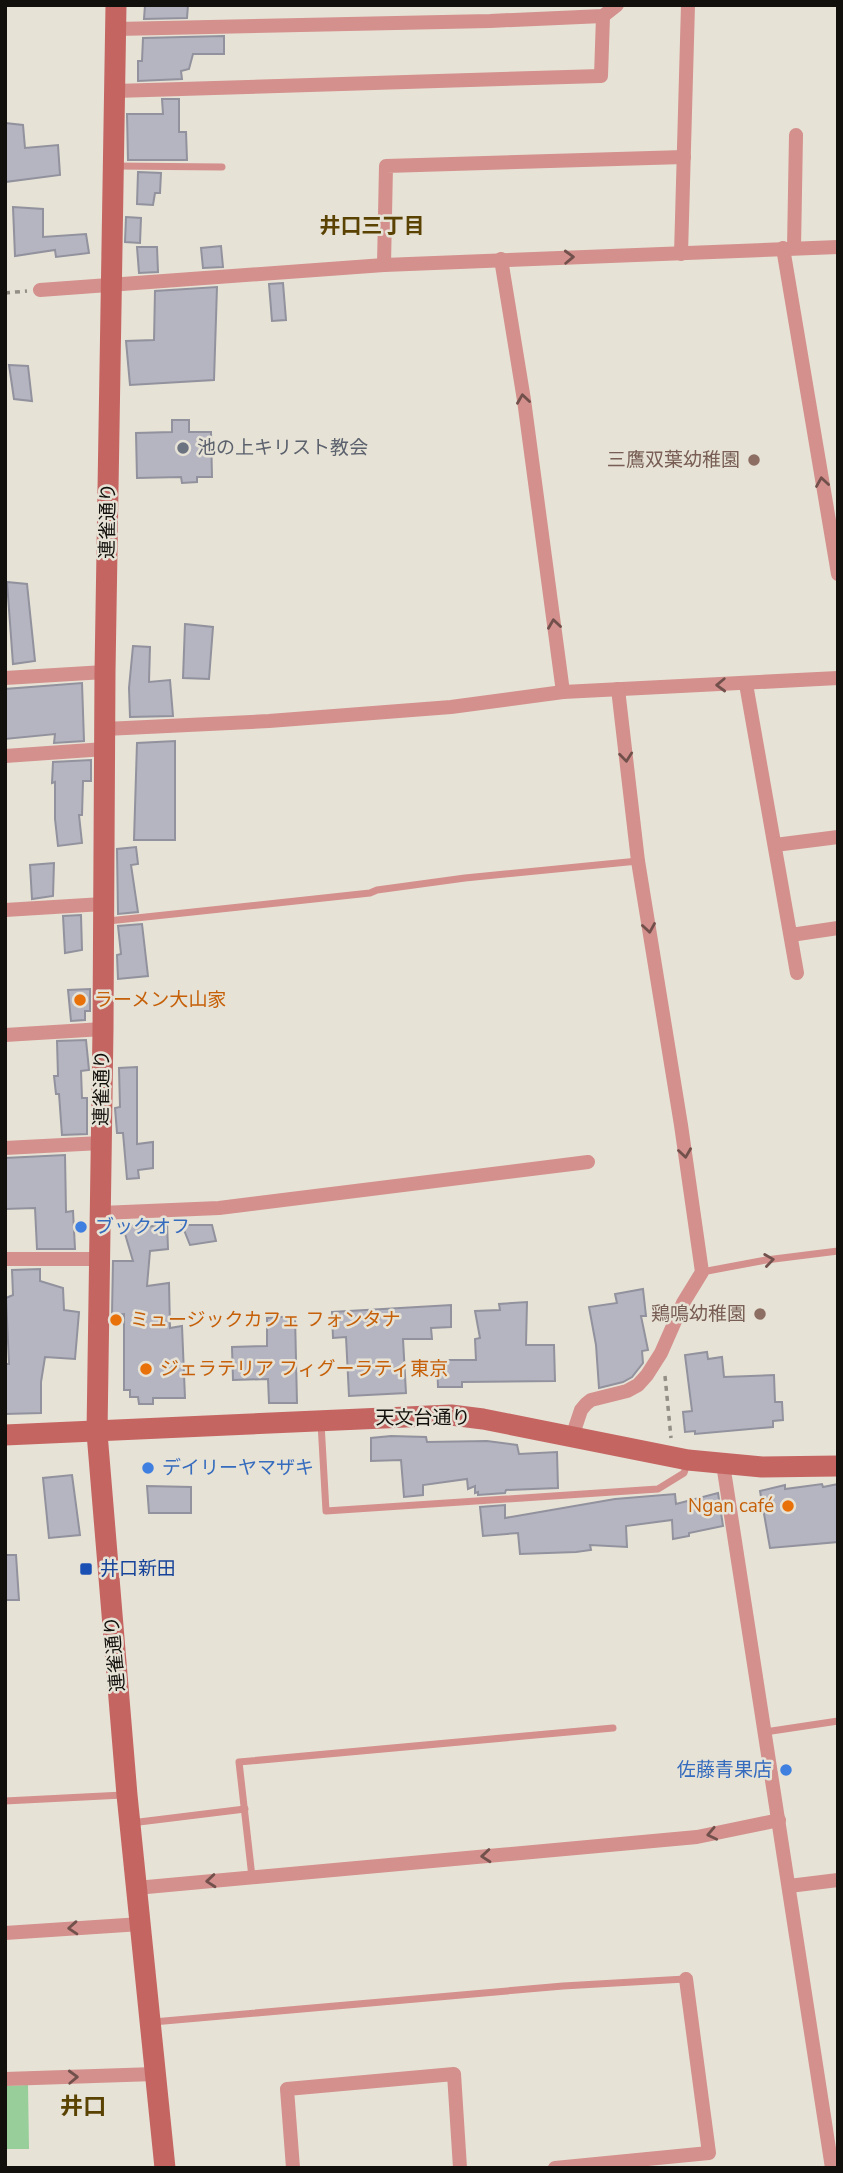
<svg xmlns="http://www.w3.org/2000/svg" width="843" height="2173" viewBox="0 0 843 2173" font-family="'Nunito Sans','Noto Sans JP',sans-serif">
	<rect width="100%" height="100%" fill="#e7e2d6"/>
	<!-- green -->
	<polygon fill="#97ce9a" points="28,2085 29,2149 5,2149 5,2086"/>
	<!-- building -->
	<g fill="#b4b5c1" stroke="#91929d" stroke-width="2">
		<polygon points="145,5 188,5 187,18 144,19"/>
		<polygon points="224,36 224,54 193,54 189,69 181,71 182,79 138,81 138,61 142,61 143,38"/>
		<polygon points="162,99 179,99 179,132 186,132 187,160 128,160 127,114 163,114"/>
		<polygon points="5,123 23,125 25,148 58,145 60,175 5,182"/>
		<polygon points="138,172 161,173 160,193 155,193 153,205 137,204"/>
		<polygon points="13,207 43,209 43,237 86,234 89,253 56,257 55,250 15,256"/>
		<polygon points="126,217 141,218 140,243 125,242"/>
		<polygon points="221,246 223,267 203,268 201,248"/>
		<polygon points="137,247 157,247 158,272 139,273"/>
		<polygon points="283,283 286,320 272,321 269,284"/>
		<polygon points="217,287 214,380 130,385 126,341 154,340 155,291"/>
		<polygon points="9,365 28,366 32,401 14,399"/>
		<polygon points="172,420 189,420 189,432 211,432 212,477 197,477 197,482 182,483 181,477 137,478 136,433 172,432"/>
		<polygon points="7,582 27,584 35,661 13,664"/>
		<polygon points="185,624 213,627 209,679 183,678"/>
		<polygon points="133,646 150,647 149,682 170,680 173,716 130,717 129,688"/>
		<polygon points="82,683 84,741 54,743 55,734 5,739 5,689"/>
		<polygon points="175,741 175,840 134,840 137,743"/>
		<polygon points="91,760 91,781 83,781 82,815 79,815 82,843 58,846 55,819 55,782 52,783 53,762"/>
		<polygon points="136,847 138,864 131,865 138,912 118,914 117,849"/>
		<polygon points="54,863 53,896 32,899 30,865"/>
		<polygon points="81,915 82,950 65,953 63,916"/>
		<polygon points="142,924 148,976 118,979 117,955 121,954 118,926"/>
		<polygon points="90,989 90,1011 85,1011 85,1020 71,1021 68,990"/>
		<polygon points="86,1040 89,1070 81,1071 82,1098 87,1098 87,1134 62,1135 59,1094 56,1094 54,1076 58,1076 57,1041"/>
		<polygon points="137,1067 137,1144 153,1142 153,1168 138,1170 139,1178 127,1179 123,1133 117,1133 115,1108 120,1107 119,1068"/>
		<polygon points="65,1155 66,1212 73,1211 75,1249 37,1249 35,1208 5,1209 5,1158"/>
		<polygon points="167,1222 168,1249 150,1251 147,1286 169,1283 170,1328 182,1326 185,1398 153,1398 153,1404 139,1404 138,1397 130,1397 130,1390 124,1390 124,1314 112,1315 113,1261 133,1261 123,1227 144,1224 145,1228"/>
		<polygon points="182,1225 212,1225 216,1241 190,1245"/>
		<polygon points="40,1269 40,1281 63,1288 64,1310 79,1312 75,1359 45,1357 41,1382 41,1413 5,1414 5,1364 9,1364 6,1298 13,1295 12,1270"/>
		<polygon points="643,1289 646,1316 641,1316 648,1350 642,1351 643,1363 632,1377 623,1382 599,1388 596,1345 589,1307 617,1303 615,1294"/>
		<polygon points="527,1302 526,1345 554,1345 555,1381 462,1382 462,1387 438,1387 437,1360 476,1360 475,1339 480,1338 475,1311 500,1310 499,1304"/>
		<polygon points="451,1305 451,1327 431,1328 432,1339 403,1339 406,1393 349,1396 346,1337 333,1338 332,1312"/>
		<polygon points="295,1316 297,1403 269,1403 268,1379 233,1380 232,1347 267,1346 267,1318"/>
		<polygon points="707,1352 708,1359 722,1357 724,1377 774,1375 775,1402 782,1402 783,1420 773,1421 773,1427 695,1434 695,1431 685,1432 683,1412 692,1411 685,1355"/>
		<polygon points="391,1436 426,1437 427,1442 487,1441 517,1445 519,1454 557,1452 558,1488 506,1490 505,1493 478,1495 478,1492 475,1493 475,1486 468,1489 467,1479 423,1485 423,1495 404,1497 401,1460 371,1461 371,1438"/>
		<polygon points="72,1475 80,1535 49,1538 43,1478"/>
		<polygon points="822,1484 823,1487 838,1484 838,1542 770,1548 760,1491 785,1485 785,1489"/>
		<polygon points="147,1486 191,1487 191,1513 149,1513"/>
		<polygon points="718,1493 723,1526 689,1533 689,1536 673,1539 672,1520 626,1526 627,1547 590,1545 591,1550 576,1552 520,1554 518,1533 483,1536 480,1507 505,1505 505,1518 615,1499 675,1494 676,1504"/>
		<polygon points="5,1555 16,1555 19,1600 5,1600"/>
	</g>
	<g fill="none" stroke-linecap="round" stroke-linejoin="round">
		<!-- path -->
		<g stroke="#938f87" stroke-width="3.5" stroke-dasharray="5 5" stroke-linecap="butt">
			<polyline points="5,293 27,291"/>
			<polyline points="665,1376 671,1438"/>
		</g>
		<!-- lane -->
		<g stroke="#d3908c" stroke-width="7">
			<polyline points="115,166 222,167"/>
			<polyline points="108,921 370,893 377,890 465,878 638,861"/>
			<polyline points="702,1272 766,1260 838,1251"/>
			<polyline points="321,1423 326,1511 658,1489 684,1473 687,1464"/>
			<polyline points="765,1732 838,1721"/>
			<polyline points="5,1801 123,1795"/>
			<polyline points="131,1823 245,1809"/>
			<polyline points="252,1877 239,1762 613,1728"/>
			<polyline points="153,2022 563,1986 685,1979"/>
		</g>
		<!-- street -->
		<g stroke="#d3908c" stroke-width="14">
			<polyline points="116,29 490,21 603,16 617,5"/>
			<polyline points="115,91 601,76 603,16"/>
			<polyline points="783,248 838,574"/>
			<polyline points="794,248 796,135"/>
			<polyline points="681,254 688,5"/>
			<polyline points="501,259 524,400 563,692"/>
			<polyline points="384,265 386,166 684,157"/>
			<polyline points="40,290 384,265 838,247"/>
			<polyline points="5,678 105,672"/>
			<polyline points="746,684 797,973"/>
			<polyline points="105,729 269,721 451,707 563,692 838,678"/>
			<polyline points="5,756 105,749"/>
			<polyline points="775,845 838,837"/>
			<polyline points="5,910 103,904"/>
			<polyline points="791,935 838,928"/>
			<polyline points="5,1035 103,1029"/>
			<polyline points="5,1148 101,1143"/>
			<polyline points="101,1213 219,1208 588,1162"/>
			<polyline points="5,1259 99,1259"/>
			<polyline points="572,1437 581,1410 586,1404 591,1400 627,1391 638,1385 647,1375 661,1353 683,1303 702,1272 681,1125 638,861 618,689"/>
			<polyline points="723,1464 832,2168"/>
			<polyline points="789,1886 838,1880"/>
			<polyline points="136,1888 697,1837 779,1820"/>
			<polyline points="5,1933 141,1924"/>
			<polyline points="5,2079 155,2074"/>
			<polyline points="293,2168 287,2089 454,2074 460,2168"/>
			<polyline points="555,2168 709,2153 686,1979"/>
		</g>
		<!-- secondary -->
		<g stroke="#c56562" stroke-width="21">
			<polyline points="116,5 105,672 103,1029 97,1433 127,1795 165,2168"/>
			<polyline points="5,1435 451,1415 483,1419 688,1460 762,1467 838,1466"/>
		</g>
	</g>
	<!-- one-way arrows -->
	<defs><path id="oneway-chevron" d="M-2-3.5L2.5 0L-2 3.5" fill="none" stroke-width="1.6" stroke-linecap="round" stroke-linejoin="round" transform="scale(1.75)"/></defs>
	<g stroke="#72504c">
		<use href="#oneway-chevron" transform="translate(569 257) rotate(-2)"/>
		<use href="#oneway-chevron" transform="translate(523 399) rotate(-98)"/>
		<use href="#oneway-chevron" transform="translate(822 482) rotate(-99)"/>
		<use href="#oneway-chevron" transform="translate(554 624) rotate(-98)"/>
		<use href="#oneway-chevron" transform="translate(721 685) rotate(178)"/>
		<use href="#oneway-chevron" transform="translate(626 757) rotate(84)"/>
		<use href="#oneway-chevron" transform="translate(649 928) rotate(81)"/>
		<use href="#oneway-chevron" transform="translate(685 1153) rotate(82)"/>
		<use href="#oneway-chevron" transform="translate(769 1260) rotate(-8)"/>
		<use href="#oneway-chevron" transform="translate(712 1834) rotate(168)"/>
		<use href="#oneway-chevron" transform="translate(486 1856) rotate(175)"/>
		<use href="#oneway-chevron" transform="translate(211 1881) rotate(175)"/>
		<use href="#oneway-chevron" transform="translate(73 1928) rotate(176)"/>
		<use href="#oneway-chevron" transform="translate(73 2077) rotate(-2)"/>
	</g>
	<!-- markers -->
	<circle fill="#6b7280" stroke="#e7e2d6" stroke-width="2.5" cx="183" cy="448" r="7"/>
	<g fill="#8d6e63" stroke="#e7e2d6" stroke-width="2.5">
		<circle cx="754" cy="460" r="7"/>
		<circle cx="760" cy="1314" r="7"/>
	</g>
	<g fill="#e8710a" stroke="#e7e2d6" stroke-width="2.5">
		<circle cx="80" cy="1000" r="7"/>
		<circle cx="116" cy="1320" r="7"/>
		<circle cx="146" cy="1369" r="7"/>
		<circle cx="788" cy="1506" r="7"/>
	</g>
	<g fill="#3f7fe0" stroke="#e7e2d6" stroke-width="2.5">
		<circle cx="81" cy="1227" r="7"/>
		<circle cx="148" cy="1468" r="7"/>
		<circle cx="786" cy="1770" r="7"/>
	</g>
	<rect fill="#1a4fb4" stroke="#e7e2d6" stroke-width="2.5" x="79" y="1562" width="14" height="14" rx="3.5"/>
	<g text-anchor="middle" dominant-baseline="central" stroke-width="5" stroke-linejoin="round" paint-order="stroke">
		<!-- worship labels -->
		<g font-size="19" fill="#5b616d" stroke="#e7e2d6" text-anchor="start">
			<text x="197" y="448">池の上キリスト教会</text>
		</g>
		<!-- education labels -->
		<g font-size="19" fill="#785e54" stroke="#e7e2d6" text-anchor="end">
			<text x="740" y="460">三鷹双葉幼稚園</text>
			<text x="746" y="1314">鶏鳴幼稚園</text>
		</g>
		<!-- street labels -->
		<g font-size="19" fill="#12100c" stroke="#e7e2d6">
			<text transform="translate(108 521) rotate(-89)">連雀通り</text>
			<text transform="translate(102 1088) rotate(-89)">連雀通り</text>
			<text x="423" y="1418">天文台通り</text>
			<text transform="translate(115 1654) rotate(-95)">連雀通り</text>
		</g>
		<!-- food labels -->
		<g font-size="19" fill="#c56008" stroke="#e7e2d6" text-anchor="start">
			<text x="94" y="1000">ラーメン大山家</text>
			<text x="130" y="1320">ミュージックカフェ フォンタナ</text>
			<text x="160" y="1369">ジェラテリア フィグーラティ東京</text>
			<text x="774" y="1506" text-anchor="end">Ngan café</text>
		</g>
		<!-- shop labels -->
		<g font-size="19" fill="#366cbe" stroke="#e7e2d6" text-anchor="start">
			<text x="95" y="1227">ブックオフ</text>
			<text x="162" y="1468">デイリーヤマザキ</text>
			<text x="772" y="1770" text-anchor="end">佐藤青果店</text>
		</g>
		<!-- transit labels -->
		<g font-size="19" fill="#164399" stroke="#e7e2d6" text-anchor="start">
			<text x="100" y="1569">井口新田</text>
		</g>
		<!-- neighbourhood labels -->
		<g font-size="21" font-weight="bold" fill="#5a4202" stroke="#e7e2d6">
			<text x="372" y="226">井口三丁目</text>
		</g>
		<!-- quarter labels -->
		<g font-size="23" font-weight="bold" fill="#5a4202" stroke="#e7e2d6">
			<text x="83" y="2106">井口</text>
		</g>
	</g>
	<!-- border -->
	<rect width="843" height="2173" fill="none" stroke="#12100c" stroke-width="14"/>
</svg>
